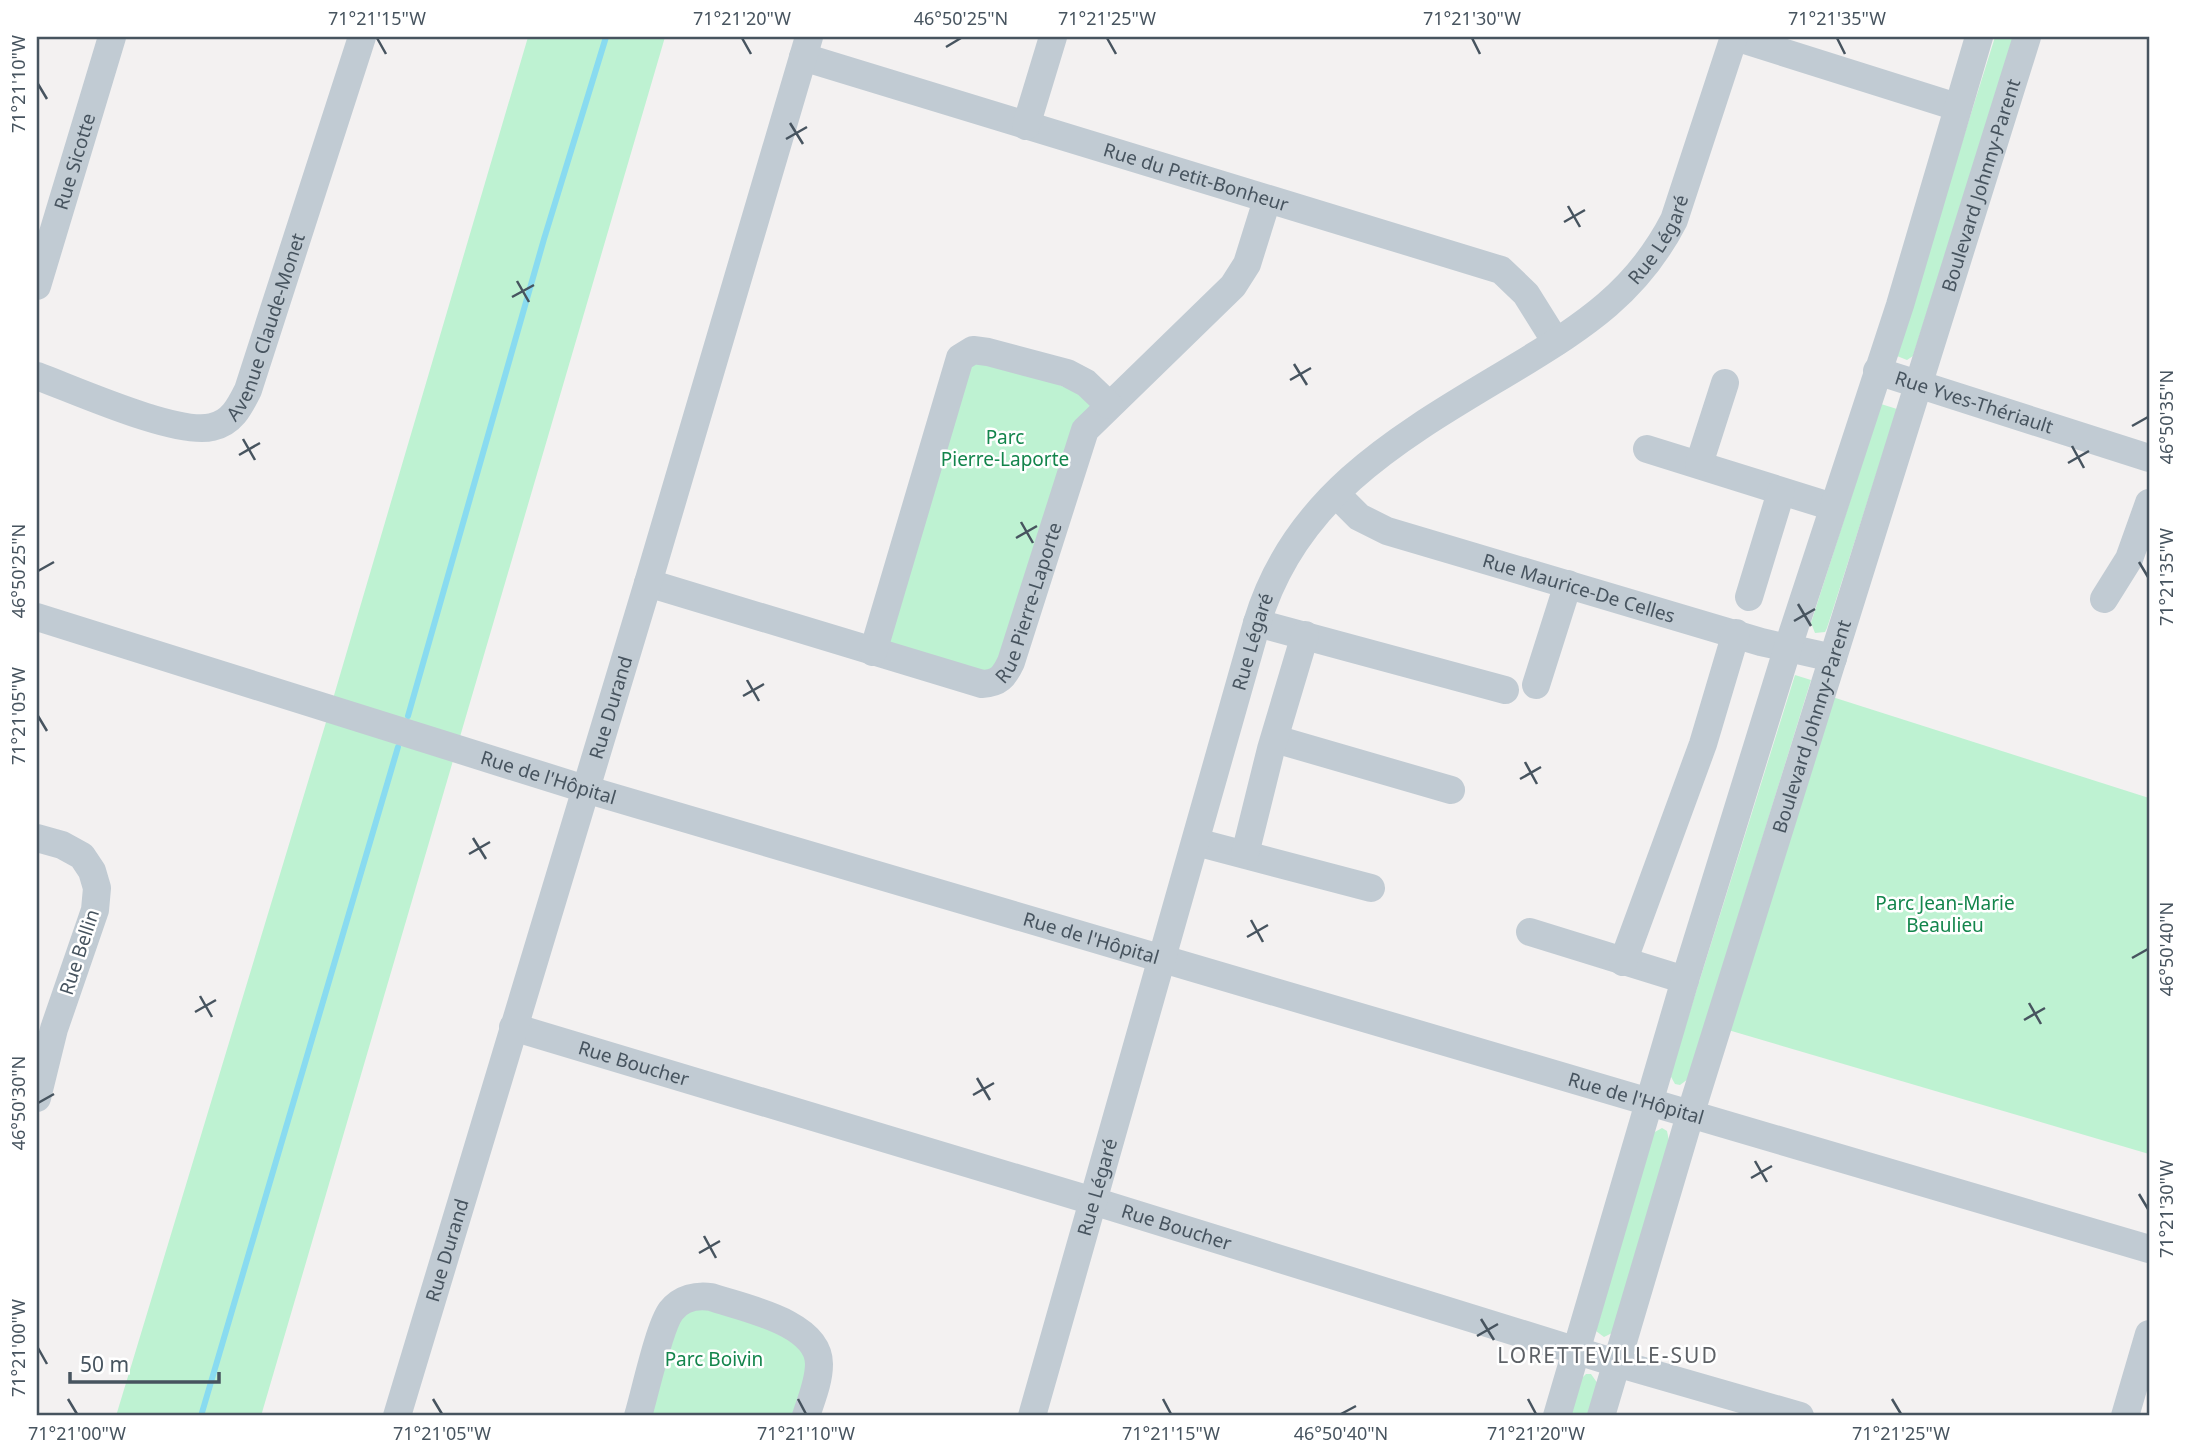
<svg xmlns="http://www.w3.org/2000/svg" width="2186" height="1453" viewBox="0 0 2186 1453" font-family="'Noto Sans',sans-serif">
	<rect width="100%" height="100%" fill="#f3f1f1"/>
	<!-- green -->
	<g fill="#bef2d2">
		<polygon points="528,37 665,37 261,1416 116,1416 330,709"/>
		<polygon points="1995,37 2014,37 1913,356 1907,360 1897,356 1897,350"/>
		<polygon points="973,350 1109,405 1005,675 873,652"/>
		<polygon points="1881,404 1897,409 1827,628 1825,632 1815,633 1811,623"/>
		<polygon points="1795,675 1811,680 1688,1079 1680,1085 1675,1084 1670,1075"/>
		<polygon points="1823,694 2149,798 2149,1154 1718,1027"/>
		<polygon points="1662,1128 1667,1131 1669,1141 1614,1332 1604,1337 1596,1331 1653,1133"/>
		<polygon points="685,1300 806,1336 806,1416 638,1416"/>
		<polygon points="1586,1374 1591,1374 1598,1384 1589,1416 1570,1416 1582,1378"/>
	</g>
	<g fill="none" stroke-linecap="round" stroke-linejoin="round">
		<!-- stream -->
		<g stroke="#89dbf0" stroke-width="6">
			<polyline points="408,716 544,239 606,37"/>
			<polyline points="201,1416 398,747"/>
		</g>
		<!-- minor -->
		<g stroke="#c1cbd3" stroke-width="28">
			<polyline points="1735,37 1957,107"/>
			<path id="s1" d="M803,57l698,213 25,24 30,48"/>
			<polyline points="1026,126 1053,37"/>
			<path id="s2" d="M37,286l75,-249"/>
			<path id="s3" d="M1877,371l272,87"/>
			<path id="s4" d="M37,376c38,14 140,60 175,51 20,-4 28,-21 36,-37l114,-353"/>
			<polyline points="1647,449 1833,507"/>
			<polyline points="1699,464 1725,383"/>
			<path id="s5" d="M1336,494l23,23 28,14 374,111 72,16"/>
			<path id="s6" d="M648,583l334,101c17,-1 22,-7 29,-22l74,-232 148,-144 14,-22 20,-64"/>
			<polyline points="1749,597 1781,492"/>
			<polyline points="2104,599 2129,559 2149,503"/>
			<path id="s7" d="M37,617l548,172 1564,460"/>
			<polyline points="1257,623 1505,690"/>
			<polyline points="873,652 960,358 973,350 988,352 1067,373 1086,383 1109,405"/>
			<polyline points="1536,685 1568,584"/>
			<polyline points="1275,739 1451,790"/>
			<polyline points="37,838 62,845 82,856 92,871 97,888 95,910 54,1029 37,1098"/>
			<polyline points="1196,842 1371,888"/>
			<polyline points="1245,854 1271,749 1305,635"/>
			<polyline points="1530,932 1685,980"/>
			<polyline points="1623,962 1703,744 1736,633"/>
			<path id="s8" d="M513,1027l580,174 523,162 184,53"/>
			<path id="s9" d="M397,1416l251,-833 161,-546"/>
			<path d="M638,1416c7,-23 21,-89 33,-105 10,-13 26,-16 40,-14 32,11 108,25 108,67 0,18 -8,36 -13,52"/>
			<path id="s10" d="M1032,1416l225,-793c39,-132 152,-191 261,-257 67,-41 119,-74 156,-146l60,-183"/>
			<polyline points="1557,1416 1685,980 1788,647 1900,305 1979,37"/>
			<path id="s11" d="M1601,1416l90,-304 336,-1075"/>
			<polyline points="2125,1416 2149,1334"/>
		</g>
	</g>
	<!-- ticks -->
	<path fill="none" stroke="#47545f" stroke-width="2.5" d="M377,38l9,16M742,38l9,16M1107,38l9,16M1472,38l8,16M1837,38l8,16M946,47l15,-9M38,84l9,15M790,123l13,21M786,139l21,-12M1568,206l12,21M1564,222l21,-12M517,281l12,21M512,297l22,-12M1294,364l13,21M1290,380l21,-12M2132,426l16,-9M243,439l12,21M2072,446l12,22M239,455l21,-12M2068,463l21,-12M1021,522l12,21M1016,538l21,-12M2139,562l9,15M38,571l16,-9M1798,604l13,22M1794,621l21,-12M747,680l12,21M743,696l21,-12M38,716l9,15M1525,762l12,22M1520,779l21,-12M473,838l13,21M469,854l21,-12M1251,920l12,22M1247,937l21,-12M2132,958l16,-9M200,996l12,21M2029,1003l12,21M195,1012l21,-12M2024,1020l21,-12M977,1078l13,22M973,1095l21,-12M38,1103l16,-9M1755,1161l12,21M1751,1178l21,-12M2139,1194l9,15M704,1236l12,22M699,1253l21,-12M1481,1319l13,21M1477,1336l21,-12M38,1348l9,16M68,1399l9,15M433,1399l9,15M798,1399l8,15M1163,1399l8,15M1528,1399l8,15M1892,1399l9,15M1341,1414l15,-8"/>
	<g text-anchor="middle" dominant-baseline="central" stroke-width="5" stroke-linejoin="round" paint-order="stroke">
		<!-- street labels -->
		<g font-size="19" fill="#47545f" stroke="#fff">
			<text stroke="none"><textPath href="#s2" startOffset="130">Rue Sicotte</textPath></text>
			<text stroke="none"><textPath href="#s1" startOffset="411">Rue du Petit-Bonheur</textPath></text>
			<text stroke="none"><textPath href="#s11" startOffset="1288">Boulevard Johnny-Parent</textPath></text>
			<text stroke="none"><textPath href="#s10" startOffset="1393">Rue Légaré</textPath></text>
			<text stroke="none"><textPath href="#s4" startOffset="303">Avenue Claude-Monet</textPath></text>
			<text stroke="none"><textPath href="#s3" startOffset="102">Rue Yves-Thériault</textPath></text>
			<text stroke="none"><textPath href="#s5" startOffset="264">Rue Maurice-De Celles</textPath></text>
			<text stroke="none"><textPath href="#s6" startOffset="450">Rue Pierre-Laporte</textPath></text>
			<text stroke="none"><textPath href="#s10" startOffset="805">Rue Légaré</textPath></text>
			<text stroke="none"><textPath href="#s9" startOffset="740">Rue Durand</textPath></text>
			<text stroke="none"><textPath href="#s11" startOffset="721">Boulevard Johnny-Parent</textPath></text>
			<text stroke="none"><textPath href="#s7" startOffset="536">Rue de l'Hôpital</textPath></text>
			<text stroke="none"><textPath href="#s7" startOffset="1102">Rue de l'Hôpital</textPath></text>
			<text transform="translate(79 952) rotate(-72)">Rue Bellin</text>
			<text stroke="none"><textPath href="#s8" startOffset="126">Rue Boucher</textPath></text>
			<text stroke="none"><textPath href="#s7" startOffset="1670">Rue de l'Hôpital</textPath></text>
			<text stroke="none"><textPath href="#s10" startOffset="238">Rue Légaré</textPath></text>
			<text stroke="none"><textPath href="#s8" startOffset="693">Rue Boucher</textPath></text>
			<text stroke="none"><textPath href="#s9" startOffset="173">Rue Durand</textPath></text>
		</g>
		<!-- park labels -->
		<g font-size="19" fill="#13854c" stroke="#fff">
			<text x="1005" y="437">Parc<tspan x="1005" dy="22">Pierre-Laporte</tspan></text>
			<text x="1945" y="903">Parc Jean-Marie<tspan x="1945" dy="22">Beaulieu</tspan></text>
			<text x="714" y="1359">Parc Boivin</text>
		</g>
		<!-- neighbourhood labels -->
		<g font-size="21" letter-spacing="2" fill="#5d6166" stroke="#fff">
			<text x="1608" y="1355">LORETTEVILLE-SUD</text>
		</g>
	</g>
	<!-- border -->
	<rect width="2186" height="1453" fill="none" stroke="#ffffff" stroke-width="77"/>
	<!-- scale -->
	<path d="M70 1372v10h149v-10" fill="none" stroke="#47545f" stroke-width="3.5"/>
	<text x="80" y="1372" font-size="21" fill="#47545f" stroke="#ffffff" stroke-width="5" paint-order="stroke">50 m</text>
	<rect x="38" y="38" width="2110" height="1376" fill="none" stroke="#47545f" stroke-width="2.5"/>
	<g font-size="18" text-anchor="middle" fill="#47545f">
		<text x="377" y="25">71°21'15"W</text>
		<text x="742" y="25">71°21'20"W</text>
		<text x="961" y="25">46°50'25"N</text>
		<text x="1107" y="25">71°21'25"W</text>
		<text x="1472" y="25">71°21'30"W</text>
		<text x="1837" y="25">71°21'35"W</text>
		<text transform="translate(19 84) rotate(-90)" y="6">71°21'10"W</text>
		<text transform="translate(2167 417) rotate(-90)" y="6">46°50'35"N</text>
		<text transform="translate(19 571) rotate(-90)" y="6">46°50'25"N</text>
		<text transform="translate(2167 577) rotate(-90)" y="6">71°21'35"W</text>
		<text transform="translate(19 716) rotate(-90)" y="6">71°21'05"W</text>
		<text transform="translate(2167 949) rotate(-90)" y="6">46°50'40"N</text>
		<text transform="translate(19 1103) rotate(-90)" y="6">46°50'30"N</text>
		<text transform="translate(2167 1209) rotate(-90)" y="6">71°21'30"W</text>
		<text transform="translate(19 1348) rotate(-90)" y="6">71°21'00"W</text>
		<text x="77" y="1440">71°21'00"W</text>
		<text x="442" y="1440">71°21'05"W</text>
		<text x="806" y="1440">71°21'10"W</text>
		<text x="1171" y="1440">71°21'15"W</text>
		<text x="1341" y="1440">46°50'40"N</text>
		<text x="1536" y="1440">71°21'20"W</text>
		<text x="1901" y="1440">71°21'25"W</text>
	</g>
</svg>
